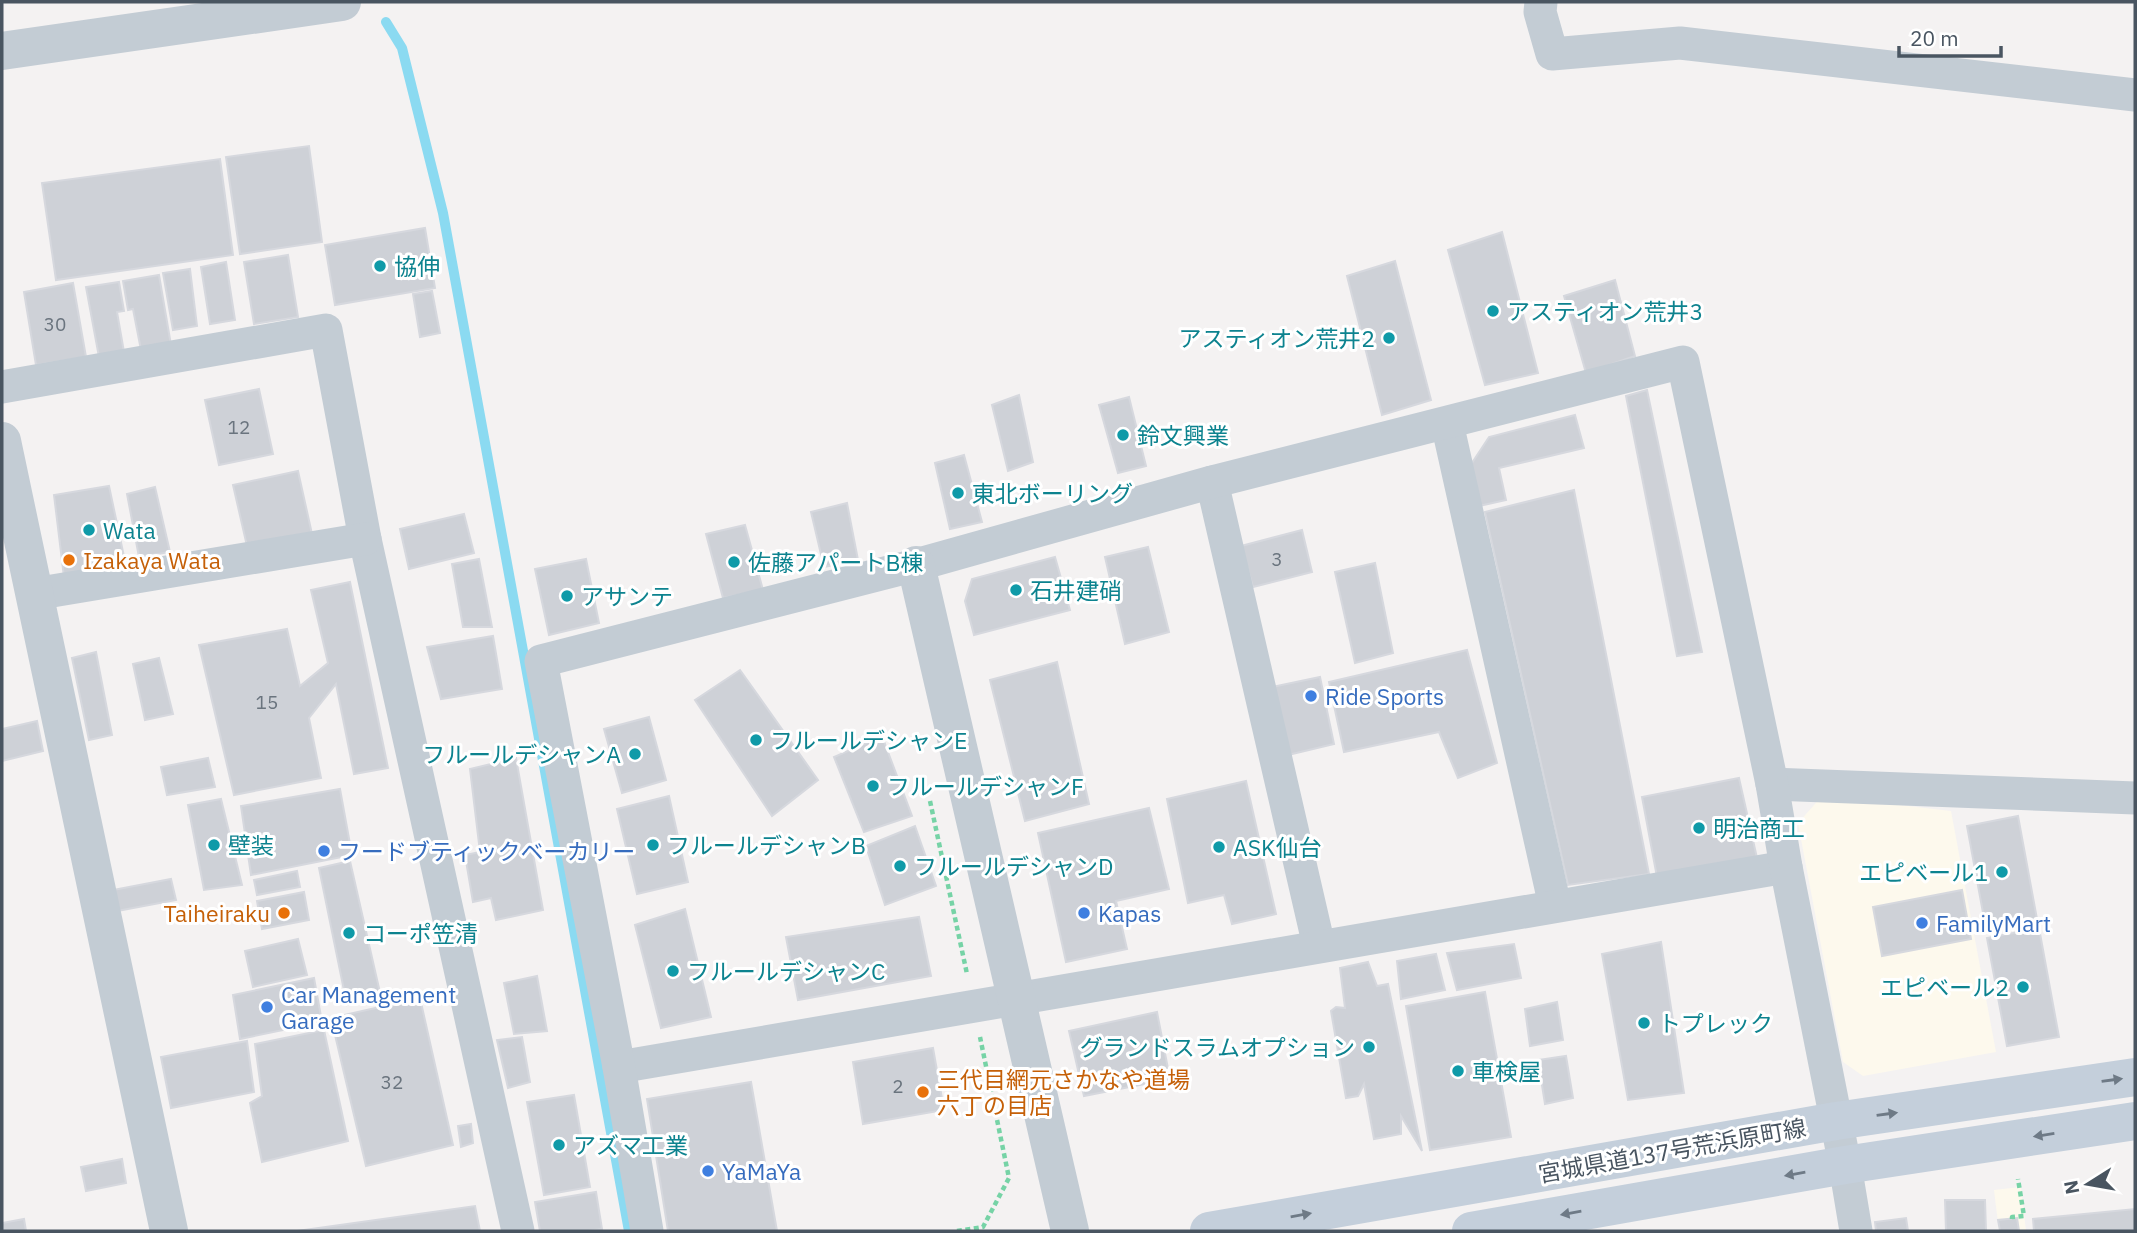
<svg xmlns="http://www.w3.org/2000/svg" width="2137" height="1233" viewBox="0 0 2137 1233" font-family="'IBM Plex Sans','Noto Sans JP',sans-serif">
	<rect width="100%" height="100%" fill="#f4f2f2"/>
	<!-- commercial -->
	<g fill="#fdf9ed">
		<polygon points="1822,796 1951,811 1996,1052 1863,1076 1843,1062 1798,823"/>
		<polygon points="2021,1187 2026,1231 1999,1231 1994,1190"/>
	</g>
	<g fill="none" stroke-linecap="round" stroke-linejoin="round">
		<!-- stream -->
		<polyline stroke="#8bdaf1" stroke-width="10" points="386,22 402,48 443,213 629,1231"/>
	</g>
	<!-- building -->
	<g fill="#ced1d7" stroke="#d6d8de" stroke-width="2">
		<polygon points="309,146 322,242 240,254 226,157"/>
		<polygon points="220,159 233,255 56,280 42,183"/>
		<polygon points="425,228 435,288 335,305 325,245"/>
		<polygon points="1502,232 1538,373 1485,385 1448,250"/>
		<polygon points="288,255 298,317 254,324 244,262"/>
		<polygon points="1395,261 1431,400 1382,415 1347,276"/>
		<polygon points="226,262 235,320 210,324 201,267"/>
		<polygon points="190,269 197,326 173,330 163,273"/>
		<polygon points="159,275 171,345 141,350 133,309 128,310 123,281"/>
		<polygon points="1615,280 1635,356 1586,373 1564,296"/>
		<polygon points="119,282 124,311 117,312 124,352 99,357 86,287"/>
		<polygon points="73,283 86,357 36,365 24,292"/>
		<polygon points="432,291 440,333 420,337 413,294"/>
		<polygon points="259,389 273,454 219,465 205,400"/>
		<polygon points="1647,390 1702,652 1677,656 1626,396"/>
		<polygon points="1019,395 1033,462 1008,471 992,405"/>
		<polygon points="1129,397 1146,466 1118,473 1099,405"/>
		<polygon points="1575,415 1584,448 1499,468 1506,500 1479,506 1468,469 1489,437"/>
		<polygon points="964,455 982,522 950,529 935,463"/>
		<polygon points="298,471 312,534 247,546 233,485"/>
		<polygon points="109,486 126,566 64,577 54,495"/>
		<polygon points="155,487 170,552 139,557 127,494"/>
		<polygon points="1574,490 1649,874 1568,885 1485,512"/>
		<polygon points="847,503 858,560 824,567 811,512"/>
		<polygon points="464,514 474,553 409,569 400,529"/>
		<polygon points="745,525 763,590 723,598 706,534"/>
		<polygon points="1302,530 1312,572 1253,587 1241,546"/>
		<polygon points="1148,547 1169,632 1125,644 1105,557"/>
		<polygon points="1055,557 1070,610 974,635 965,601 972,579"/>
		<polygon points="479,559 492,627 463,627 452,564"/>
		<polygon points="586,559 599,623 549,635 535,569"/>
		<polygon points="1375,563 1393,653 1355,663 1335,572"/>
		<polygon points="350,582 388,768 354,774 336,684 309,718 321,778 234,795 199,645 287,629 300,686 328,663 311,590"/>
		<polygon points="493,636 502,689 441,699 427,647"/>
		<polygon points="1467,650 1497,763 1458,778 1439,732 1344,752 1329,682"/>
		<polygon points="96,652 112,735 89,740 72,658"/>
		<polygon points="159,658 173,714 145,720 133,664"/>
		<polygon points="1057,662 1089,804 1025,821 990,680"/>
		<polygon points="740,670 818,780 772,816 695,700"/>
		<polygon points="1320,677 1334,744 1288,755 1272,687"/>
		<polygon points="649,717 666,780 622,793 604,729"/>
		<polygon points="37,721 43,751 2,761 2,729"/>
		<polygon points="882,736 912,816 864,832 834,757"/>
		<polygon points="208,758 215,787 167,795 161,767"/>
		<polygon points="516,758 543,910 496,920 491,898 473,902 465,855 480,852 470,769"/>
		<polygon points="1739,778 1757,858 1657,877 1642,797"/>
		<polygon points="1246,781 1276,914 1232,924 1224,895 1188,903 1167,799"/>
		<polygon points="340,789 352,855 251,875 241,806"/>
		<polygon points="669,796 688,882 637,894 617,809"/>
		<polygon points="221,799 242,885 204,890 188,805"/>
		<polygon points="1149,808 1169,889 1116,901 1127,949 1066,962 1038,833"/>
		<polygon points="2018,816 2037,919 1986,929 1967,826"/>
		<polygon points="915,826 936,886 885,905 866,846"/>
		<polygon points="350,861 381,997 347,1005 319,868"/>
		<polygon points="297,871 300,887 257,895 254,880"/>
		<polygon points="171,879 176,900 117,911 113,890"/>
		<polygon points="1962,890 1971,939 1882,956 1873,907"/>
		<polygon points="304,892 309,920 262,929 257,901"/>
		<polygon points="685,909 711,1017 661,1028 635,925"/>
		<polygon points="919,917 931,976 798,1000 786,937"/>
		<polygon points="2039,928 2059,1037 2007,1046 1987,938"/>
		<polygon points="298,939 307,975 253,987 245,951"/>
		<polygon points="1661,942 1684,1093 1628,1100 1602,954"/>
		<polygon points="1514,944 1521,978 1457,990 1447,953"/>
		<polygon points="1436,954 1445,990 1401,999 1397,961"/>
		<polygon points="1368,962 1377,986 1388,984 1422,1151 1401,1116 1401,1134 1374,1139 1364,1084 1358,1096 1346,1098 1331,1011 1336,1007 1345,1008 1340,968"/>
		<polygon points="537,976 547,1031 514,1034 504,983"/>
		<polygon points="314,978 322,1022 240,1039 233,995"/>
		<polygon points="1485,992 1511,1137 1430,1150 1406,1006"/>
		<polygon points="420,998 453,1145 366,1166 331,1018"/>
		<polygon points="1557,1002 1563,1040 1530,1046 1525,1009"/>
		<polygon points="1157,1012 1170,1079 1084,1096 1069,1031"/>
		<polygon points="324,1030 348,1141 262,1162 250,1103 262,1096 255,1044"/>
		<polygon points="522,1037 530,1082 508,1088 497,1040"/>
		<polygon points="247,1041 254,1092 171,1108 161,1057"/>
		<polygon points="933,1048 944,1110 863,1124 853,1062"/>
		<polygon points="1566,1056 1573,1098 1545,1104 1538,1060"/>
		<polygon points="751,1082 777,1231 668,1231 647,1099"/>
		<polygon points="574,1095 590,1187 544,1195 527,1102"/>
		<polygon points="471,1124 473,1143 461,1147 458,1126"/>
		<polygon points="122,1159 126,1183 86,1191 81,1167"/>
		<polygon points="596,1192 602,1229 588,1231 540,1231 535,1202"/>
		<polygon points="1945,1200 1985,1200 1986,1231 1946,1231"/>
		<polygon points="475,1206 480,1231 297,1231"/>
		<polygon points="2135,1209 2135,1231 2034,1231 2033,1219"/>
		<polygon points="1906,1218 1908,1231 1876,1231 1875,1222"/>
		<polygon points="2017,1218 2019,1231 2000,1231 1998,1220"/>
		<polygon points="24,1219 26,1231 2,1231 2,1223"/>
	</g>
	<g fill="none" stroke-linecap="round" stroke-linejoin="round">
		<!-- path -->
		<g stroke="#76d3a6" stroke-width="4.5" stroke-dasharray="5 3.5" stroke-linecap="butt">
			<polyline points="930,801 967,974"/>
			<polyline points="2012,1219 2012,1217 2024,1216 2018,1179"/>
			<polyline points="957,1231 983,1227 1009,1178 980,1037"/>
		</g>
		<!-- minor -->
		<g stroke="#c3ccd4" stroke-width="33">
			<polyline points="1541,2 1540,12 1552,54 1680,43 2135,95"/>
			<polyline points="2,387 326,330 365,539 518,1231"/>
			<polyline points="1447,423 1555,906"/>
			<polyline points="1212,482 1319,946"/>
			<polyline points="34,594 365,539"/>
			<polyline points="1772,784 2135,798"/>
			<polyline points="619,1067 1786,867"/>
			<polyline points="647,1231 619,1067 541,661 916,565 1212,482 1683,362 1772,784 1786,867 1845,1165 1856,1231"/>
		</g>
		<!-- tertiary -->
		<g stroke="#c3ccd4" stroke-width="38">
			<polyline points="2,51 342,2"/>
			<polyline points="2,441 169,1231"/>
			<polyline points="916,565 1070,1231"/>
		</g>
		<!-- secondary -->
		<g stroke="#c4cfdb" stroke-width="38">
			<polyline points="1209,1231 1836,1121 2135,1077"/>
			<polyline points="1471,1231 1845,1165 2135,1121"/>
		</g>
	</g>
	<!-- one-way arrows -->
	<defs><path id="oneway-solid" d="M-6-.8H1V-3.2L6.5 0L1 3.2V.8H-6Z" transform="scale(1.75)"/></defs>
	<g fill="#6e7a86">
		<use href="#oneway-solid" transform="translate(2112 1080) rotate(-8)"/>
		<use href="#oneway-solid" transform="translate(1887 1114) rotate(-8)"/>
		<use href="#oneway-solid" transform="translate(2044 1135) rotate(171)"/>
		<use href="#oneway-solid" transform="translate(1795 1174) rotate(170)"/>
		<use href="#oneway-solid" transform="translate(1571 1213) rotate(170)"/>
		<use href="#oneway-solid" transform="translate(1301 1215) rotate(-10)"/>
	</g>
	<!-- markers -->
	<g fill="#0f9aa8" stroke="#fff" stroke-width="2.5">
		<circle cx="380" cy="266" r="7"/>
		<circle cx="1493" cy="311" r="7"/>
		<circle cx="1389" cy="338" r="7"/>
		<circle cx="1123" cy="435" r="7"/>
		<circle cx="958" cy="493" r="7"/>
		<circle cx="89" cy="530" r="7"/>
		<circle cx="734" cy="562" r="7"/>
		<circle cx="1016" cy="590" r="7"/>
		<circle cx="567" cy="596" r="7"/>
		<circle cx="756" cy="740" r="7"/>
		<circle cx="635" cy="754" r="7"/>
		<circle cx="873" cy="786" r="7"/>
		<circle cx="1699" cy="828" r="7"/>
		<circle cx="214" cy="845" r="7"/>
		<circle cx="653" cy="845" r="7"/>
		<circle cx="1219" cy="847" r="7"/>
		<circle cx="900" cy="866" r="7"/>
		<circle cx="2002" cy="872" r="7"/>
		<circle cx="349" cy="933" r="7"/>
		<circle cx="673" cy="971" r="7"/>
		<circle cx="2023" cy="987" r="7"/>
		<circle cx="1644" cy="1023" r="7"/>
		<circle cx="1369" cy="1047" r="7"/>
		<circle cx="1458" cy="1071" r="7"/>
		<circle cx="559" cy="1145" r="7"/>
	</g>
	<g fill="#e8710a" stroke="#fff" stroke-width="2.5">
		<circle cx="69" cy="560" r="7"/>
		<circle cx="284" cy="913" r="7"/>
		<circle cx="923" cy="1092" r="7"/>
	</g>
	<g fill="#3f7fe0" stroke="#fff" stroke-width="2.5">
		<circle cx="1311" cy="696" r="7"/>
		<circle cx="324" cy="851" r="7"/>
		<circle cx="1084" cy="913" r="7"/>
		<circle cx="1922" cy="923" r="7"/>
		<circle cx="267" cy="1007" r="7"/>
		<circle cx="708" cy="1171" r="7"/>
	</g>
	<g text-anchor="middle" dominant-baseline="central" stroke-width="6" stroke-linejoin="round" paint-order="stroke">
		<!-- number labels -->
		<g font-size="19" fill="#6a747e">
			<text x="55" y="324">30</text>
			<text x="239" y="427">12</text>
			<text x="1277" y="559">3</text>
			<text x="267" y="702">15</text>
			<text x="392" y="1082">32</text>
			<text x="898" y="1086">2</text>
		</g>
		<!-- culture labels -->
		<g font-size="23" fill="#0d838f" stroke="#fff" text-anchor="start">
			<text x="394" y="266">協伸</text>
			<text x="1507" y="311">アスティオン荒井3</text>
			<text x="1375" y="338" text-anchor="end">アスティオン荒井2</text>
			<text x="1137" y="435">鈴文興業</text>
			<text x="972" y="493">東北ボーリング</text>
			<text x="103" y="530">Wata</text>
			<text x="748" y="562">佐藤アパートB棟</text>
			<text x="1030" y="590">石井建硝</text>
			<text x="581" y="596">アサンテ</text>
			<text x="770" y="740">フルールデシャンE</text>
			<text x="621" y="754" text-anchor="end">フルールデシャンA</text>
			<text x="887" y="786">フルールデシャンF</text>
			<text x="1713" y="828">明治商工</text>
			<text x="228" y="845">壁装</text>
			<text x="667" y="845">フルールデシャンB</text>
			<text x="1233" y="847">ASK仙台</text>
			<text x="914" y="866">フルールデシャンD</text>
			<text x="1988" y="872" text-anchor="end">エピベール1</text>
			<text x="363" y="933">コーポ笠清</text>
			<text x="687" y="971">フルールデシャンC</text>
			<text x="2009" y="987" text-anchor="end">エピベール2</text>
			<text x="1658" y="1023">トプレック</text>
			<text x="1355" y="1047" text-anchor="end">グランドスラムオプション</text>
			<text x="1472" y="1071">車検屋</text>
			<text x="573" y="1145">アズマ工業</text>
		</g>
		<!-- food labels -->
		<g font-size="23" fill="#c56008" stroke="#fff" text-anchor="start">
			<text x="83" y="560">Izakaya Wata</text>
			<text x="270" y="913" text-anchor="end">Taiheiraku</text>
			<text x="937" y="1079">三代目網元さかなや道場<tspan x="937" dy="26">六丁の目店</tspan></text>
		</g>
		<!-- shop labels -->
		<g font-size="23" fill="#366cbe" stroke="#fff" text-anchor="start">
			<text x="1325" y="696">Ride Sports</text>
			<text x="338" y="851">フードブティックベーカリー</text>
			<text x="1098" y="913">Kapas</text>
			<text x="1936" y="923">FamilyMart</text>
			<text x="281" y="994">Car Management<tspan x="281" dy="26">Garage</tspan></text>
			<text x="722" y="1171">YaMaYa</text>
		</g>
		<!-- street labels -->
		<g font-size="23" fill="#495561" stroke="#fff">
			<text transform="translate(1672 1150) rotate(-10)">宮城県道137号荒浜原町線</text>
		</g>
	</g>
	<!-- border -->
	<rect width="2137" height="1233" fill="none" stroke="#495561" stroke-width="7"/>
	<!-- north arrow -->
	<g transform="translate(2088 1184) rotate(259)" stroke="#ffffff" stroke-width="5" paint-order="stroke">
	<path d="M0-5L12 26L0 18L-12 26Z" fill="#495561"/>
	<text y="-10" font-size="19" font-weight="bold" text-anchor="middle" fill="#495561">N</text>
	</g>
	<!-- scale -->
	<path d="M1899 46v10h102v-10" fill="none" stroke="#495561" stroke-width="3.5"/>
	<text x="1910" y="46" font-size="21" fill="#495561" stroke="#ffffff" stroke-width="5" paint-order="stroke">20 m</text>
</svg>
